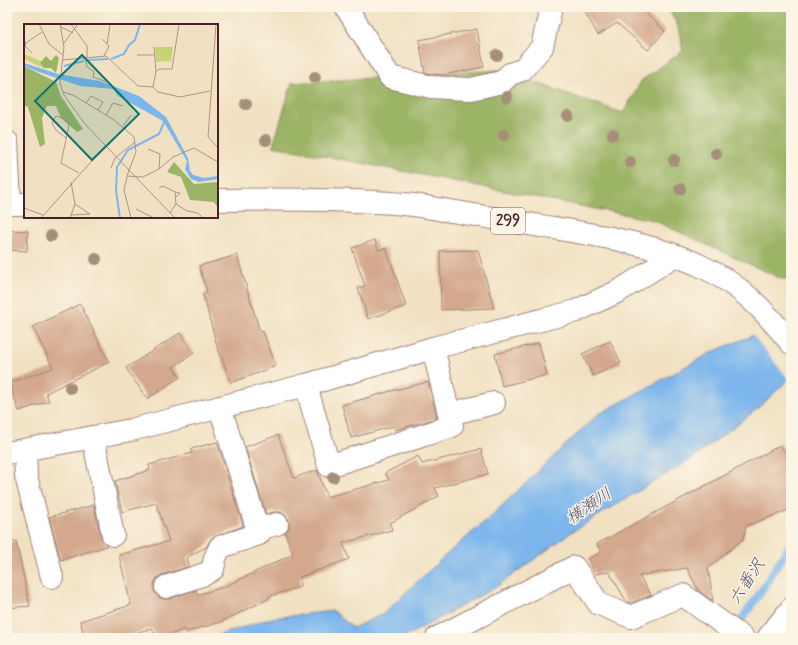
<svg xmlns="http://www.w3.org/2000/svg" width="798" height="645" viewBox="0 0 798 645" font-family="Mynerve,'Klee One',sans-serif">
	<rect width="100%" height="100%" fill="#fcf5e5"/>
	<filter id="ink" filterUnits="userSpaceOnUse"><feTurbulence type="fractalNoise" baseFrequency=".025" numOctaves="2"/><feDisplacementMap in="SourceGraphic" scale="8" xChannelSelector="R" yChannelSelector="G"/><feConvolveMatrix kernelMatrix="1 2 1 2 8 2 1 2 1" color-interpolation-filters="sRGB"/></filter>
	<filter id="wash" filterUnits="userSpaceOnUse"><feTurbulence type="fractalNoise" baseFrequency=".012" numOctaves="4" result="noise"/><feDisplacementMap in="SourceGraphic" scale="16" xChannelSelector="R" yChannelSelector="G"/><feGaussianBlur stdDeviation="0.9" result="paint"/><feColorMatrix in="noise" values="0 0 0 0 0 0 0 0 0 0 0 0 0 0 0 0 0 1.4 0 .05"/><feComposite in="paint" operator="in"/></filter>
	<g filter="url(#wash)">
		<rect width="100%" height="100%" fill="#f1e1c2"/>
		<!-- forest -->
		<polygon fill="#9cb466" stroke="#736a48" points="668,7 791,7 791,278 782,279 653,220 273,146 292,83 499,70 623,113 642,80 683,51 678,26"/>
		<!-- water -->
		<polygon fill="#7bb6ec" stroke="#626a8c" points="791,320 791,377 757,409 694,457 573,531 496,587 403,638 210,638 272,618 333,611 353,628 383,614 446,555 488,519 596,416 712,352"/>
		<!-- pier -->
		<polygon fill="#f1e1c2" points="791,318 791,380 790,381 752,334"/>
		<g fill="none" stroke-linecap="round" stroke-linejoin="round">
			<!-- stream -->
			<polyline stroke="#7bb6ec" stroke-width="8" points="734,631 762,590 791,543"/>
		</g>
		<g id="blocks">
			<!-- building -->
			<g fill="#d3a88c">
				<polygon points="582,7 645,7 641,9 665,31 648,50 617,23 598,35"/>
				<polygon points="477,29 484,67 443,75 425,73 419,40"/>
				<polygon points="7,230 28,231 27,251 7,250"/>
				<polygon points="375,240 378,250 386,248 406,306 368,319 358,288 365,286 352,248"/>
				<polygon points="478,250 494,308 441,310 440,251"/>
				<polygon points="237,255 260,332 263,331 276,366 231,383 217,346 203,294 207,292 199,266"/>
				<polygon points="80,304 109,362 46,393 49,401 19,411 9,383 53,368 33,327"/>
				<polygon points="180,333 194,353 173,367 180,377 147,399 126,368"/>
				<polygon points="610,341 621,363 593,376 582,354"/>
				<polygon points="539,343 547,375 502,386 495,354"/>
				<polygon points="428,382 437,418 395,430 394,426 351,438 342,405 391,391"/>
				<polygon points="278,435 294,478 317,470 327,497 389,480 385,473 418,456 422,464 481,449 488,474 435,488 439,496 390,523 392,530 343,543 349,559 300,577 300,587 270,596 268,599 221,622 186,632 185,629 162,638 156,638 152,628 120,638 85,638 80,621 131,605 119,555 169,541 156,503 122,512 115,481 150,470 149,465 192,453 191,449 217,442 243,526 212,538 206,547 187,557 189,566 162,575 157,578 154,584 154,591 158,597 163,599 170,599 196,590 197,595 224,587 293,554 285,533 289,528 289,520 286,516 281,512 274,512 266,514 245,447"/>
				<polygon points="781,445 791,464 791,509 746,526 743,539 708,568 713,601 698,590 687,568 639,576 651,595 631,603 627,602 609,572 595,574 588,559 601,552 597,544"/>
				<polygon points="94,505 101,538 107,546 61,560 49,517"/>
				<polygon points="16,541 30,606 7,608 7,542"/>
			</g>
		</g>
	</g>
	<g filter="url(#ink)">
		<use href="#blocks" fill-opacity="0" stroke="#9e8076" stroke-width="1"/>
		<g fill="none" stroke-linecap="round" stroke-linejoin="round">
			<defs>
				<g id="minor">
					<polyline points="346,7 390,77 431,87 447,88 471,89 502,82 510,74 522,70 542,47 550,12 548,7"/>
					<polyline points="7,142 10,204"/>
					<polyline points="306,385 329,466 452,426 433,348"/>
					<polyline points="449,414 494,403"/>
					<polyline points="93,437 113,535"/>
					<polyline points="25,450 26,476 52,577"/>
					<polyline points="7,453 131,430 306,385 433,348 576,311 619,291 674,256"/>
					<polyline points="258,529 277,524"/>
					<polyline points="166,587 205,574 213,569 215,558 220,547 259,534 220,407"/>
					<polyline points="437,638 574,567 599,604 631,617 683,595 743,638"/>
					<polyline points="768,638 791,609"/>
				</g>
				<g id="highway">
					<path d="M217,200c62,-1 125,-1 187,4 15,1 31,5 46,7 32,5 64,11 97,16 49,8 108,17 154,39 39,18 63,44 90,77"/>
					<polyline points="7,204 25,204"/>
				</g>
			</defs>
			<!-- minor casing -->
			<use href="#minor" stroke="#9e8076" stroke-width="24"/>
			<!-- highway casing -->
			<use href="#highway" stroke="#9e8076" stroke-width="24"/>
			<!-- minor -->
			<use href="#minor" stroke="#fff" stroke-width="22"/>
			<!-- highway -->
			<use href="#highway" stroke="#fff" stroke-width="22"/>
		</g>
		<!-- trees -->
		<g fill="#a68f79">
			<circle cx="497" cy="55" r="6"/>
			<circle cx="315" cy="77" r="6"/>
			<circle cx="507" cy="97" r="6"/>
			<circle cx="246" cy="104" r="6"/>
			<circle cx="568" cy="116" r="6"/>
			<circle cx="613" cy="134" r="6"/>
			<circle cx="504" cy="135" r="6"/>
			<circle cx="266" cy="140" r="6"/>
			<circle cx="716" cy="154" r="6"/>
			<circle cx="674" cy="160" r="6"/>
			<circle cx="630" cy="162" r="6"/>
			<circle cx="680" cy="189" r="6"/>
			<circle cx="51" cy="236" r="6"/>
			<circle cx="96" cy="259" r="6"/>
			<circle cx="70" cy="388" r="6"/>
			<circle cx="333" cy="477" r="6"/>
		</g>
	</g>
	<g text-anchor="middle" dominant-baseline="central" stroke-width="3" stroke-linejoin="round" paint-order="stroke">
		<!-- shield labels -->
		<rect fill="#fcf5e5" stroke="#7f5f63" stroke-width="1" x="491" y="208" width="34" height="26" rx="3"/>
		<g font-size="15" font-weight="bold" fill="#4a1f2b">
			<text x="508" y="221">299</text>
		</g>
		<!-- water labels -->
		<g font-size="17" font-style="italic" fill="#5b546f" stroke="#fcf5e5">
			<text transform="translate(589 506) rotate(-34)">横瀬川</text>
			<text transform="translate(747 582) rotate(-57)">六番沢</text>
		</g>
	</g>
	<!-- overview -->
	<g transform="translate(24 24)">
		<rect width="194" height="194" fill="#f1e1c2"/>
		<path d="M131,23h18l-2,14 -15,1zM0,30l19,8 -3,1 4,5 -20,-9z" fill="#c6d274"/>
		<path d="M32,31l3,3 -3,15 -5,-5h-7l-4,-5 6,-7 5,5zM0,42l32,16 5,14 22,33 -6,3 -16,-14 -5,-12h-9l-5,12 3,26 -5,3 -12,-40 -4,-2zM150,138l20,22 24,-2v26l-4,-6 -24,-2 -9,-23 -14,-5z" fill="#9cb466"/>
		<path d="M0,39l34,11 42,7 39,15 27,21 22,41 2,13 3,4 11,3 14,-2v3l-19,3 -8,-3 -6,-10 2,-8 -24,-40 -45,-25 -5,-7 -33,-3 -41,-14 -15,-6z" fill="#7bb6ec"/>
		<path fill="none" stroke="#7bb6ec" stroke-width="2" d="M87,35l13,-5 5,-9 6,-5 5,-16M63,36l21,-1M40,42l20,-5M96,194l-4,-27 1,-24 11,-17 31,-16 6,-14"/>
		<path fill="none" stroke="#ae9386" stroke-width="1" d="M15,0l10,20 14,11M36,0l4,23 -4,36 4,12 21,29 90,94M47,0l16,22v11M192,0l-8,113 10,11M37,3l12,6M78,15l7,7 -5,10M0,17l2,2 16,-11M2,19l-1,3 7,7M40,19l14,-19M83,20l3,-19M113,31h17M61,33l2,10 7,5 -1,5 17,6M39,36l43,-4 32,30 15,1 5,5 22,5 30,-6M132,48l3,-3h13l7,-45M129,63l3,-15 -2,-25M39,68l10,3 41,25 20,17 2,15 -8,21 -4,17 7,28M62,79l5,-7 12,6 -5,8M82,91l7,-12 10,3M99,102l8,-11M42,114l-10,-8 -4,-7 4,-7 9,3 4,6 -8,38 18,10M124,125l12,5 -1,15M87,144l4,-10 20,-16M103,152l16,1 16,-8 14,-12 21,-9 24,14M135,164l4,-2 12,6 1,12 -6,9M151,168l5,1 -5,5M152,180l11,7 11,2 5,5M0,184l19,7M112,185l18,9M47,191l19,-1 -15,-10M17,194l65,-73M46,194l5,-14 -4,-22"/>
		<path fill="#0f766e" fill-opacity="0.15" stroke="#0f766e" stroke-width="2" d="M58,31l57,59 -47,46 -57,-59z"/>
		<rect width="194" height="194" fill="none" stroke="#4a1f2b" stroke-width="2"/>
	</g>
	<!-- margin -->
	<rect width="798" height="645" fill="none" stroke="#fcf5e5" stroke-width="24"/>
</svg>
